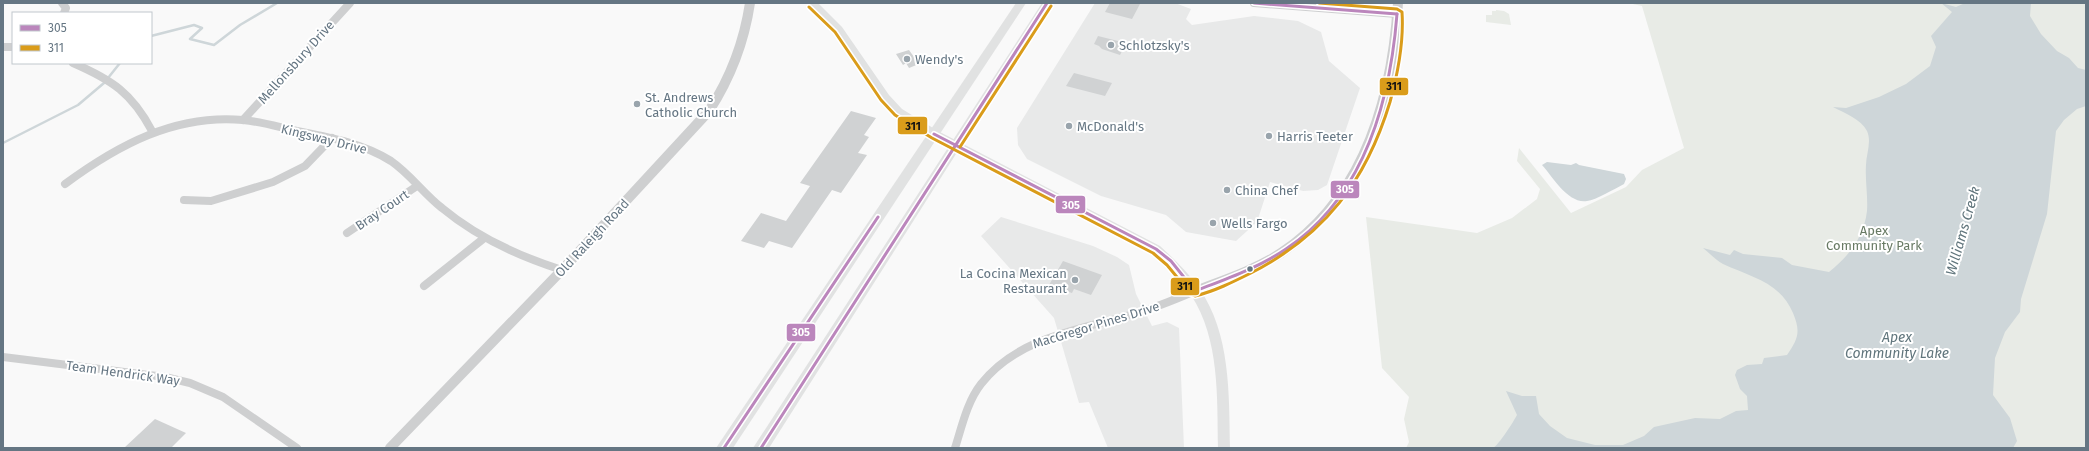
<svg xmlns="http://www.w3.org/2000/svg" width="2089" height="451" viewBox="0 0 2089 451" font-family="'Fira Sans',sans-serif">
	<rect width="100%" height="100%" fill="#f9f9f9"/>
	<!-- built -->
	<g fill="#e8e9e9">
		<polygon points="1095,3 1175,3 1191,9 1186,19 1192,25 1254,16 1298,21 1321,32 1329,61 1360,88 1327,185 1318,190 1303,191 1270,182 1257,222 1236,241 1186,232 1166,215 1101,196 1027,159 1018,145 1017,128"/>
		<polygon points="1001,217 1093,246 1117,257 1129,265 1136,294 1152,326 1167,322 1179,328 1184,448 1108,448 1089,402 1079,403 1054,318 981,236"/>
	</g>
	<!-- green -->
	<g fill="#e8ebe6">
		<polygon points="1628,3 2086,3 2086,448 1406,448 1409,442 1404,419 1409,397 1382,368 1366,217 1477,233 1512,218 1537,199 1540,189 1517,161 1519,148 1571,213 1626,187 1642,170 1684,148 1642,6"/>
		<polygon points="1496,10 1504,11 1509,14 1511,25 1486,22 1486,15 1492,15 1492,11 1496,11"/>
	</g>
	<!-- water -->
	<g fill="#ced6d9">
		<path d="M1941,3l15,4 9,-4h66l-1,13 11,18 16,17 12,7 9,10 8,2v36l-9,3 -13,11 -8,11 -9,83 -26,85 -1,13 -15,20 -10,26 -2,37 17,23 7,23 -4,7h-520c5,-2 21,-27 24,-33l-11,-24 16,5h14l3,18 11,12 17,12 28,7h28l21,-9 10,-9 41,-9 25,1 16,-8 12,-1 -1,-14 -7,-7 -5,-14 2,-5 10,-5 15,-1 2,-6 23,-3c11,-16 14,-23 6,-42 -13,-31 -42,-36 -70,-49 -7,-4 -14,-11 -20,-16l27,7 4,-5 9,4 39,4 10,7 37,7c20,-16 35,-35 38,-61 1,-15 -2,-31 -1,-46 0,-11 6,-23 1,-34 -6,-12 -23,-18 -34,-24l13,1 33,-11 27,-13 24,-18 6,-19 -5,-11 21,-24z"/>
		<path d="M1547,162l24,3 5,-2 3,2 45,9 2,5 -2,5c-10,5 -28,16 -37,17 -19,3 -34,-24 -45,-36z"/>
	</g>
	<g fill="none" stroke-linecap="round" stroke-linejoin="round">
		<!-- stream -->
		<g stroke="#ced6d9" stroke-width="2.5">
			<polyline points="151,36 194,25 202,28 190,39 214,45 240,25 277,3"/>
			<polyline points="3,143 78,105 104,83 120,63"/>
		</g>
	</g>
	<!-- building -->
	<g fill="#d0d2d3">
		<polygon points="1110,3 1134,3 1140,4 1132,19 1105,12"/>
		<polygon points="1098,36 1126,43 1120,55 1102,49 1099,46 1094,44"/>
		<polygon points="909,50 919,64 909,68 906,63 903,65 896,54"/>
		<polygon points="1074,73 1112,83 1105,96 1066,86"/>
		<polygon points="851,111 876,118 864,135 869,137 858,153 867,155 841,193 832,190 792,248 769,241 764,248 741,241 761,213 786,221 810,186 800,183"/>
		<polygon points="1063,261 1102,275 1091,295 1074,289 1072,293 1049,285"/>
		<polygon points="155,419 186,433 171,448 124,448"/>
	</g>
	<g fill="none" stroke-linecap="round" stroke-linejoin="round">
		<!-- minor -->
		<g stroke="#cecfd0" stroke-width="8">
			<polyline points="62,3 66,8 64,13"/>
			<polyline points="1254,3 1397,14"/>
			<polyline points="3,47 13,47"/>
			<path d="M73,63c39,17 59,30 79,68"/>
			<polyline points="243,120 350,3"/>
			<path d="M65,184c53,-39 110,-70 178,-64 20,2 39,8 59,12 31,6 62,12 89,29 19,13 33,33 51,47 36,30 76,48 120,62"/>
			<polyline points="184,200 211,201 273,182 305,166 332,138"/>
			<polyline points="347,233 417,186"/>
			<polyline points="424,286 483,239"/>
			<polyline points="3,357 165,377 190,383 223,397 297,448"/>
			<path d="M955,448c7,-22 12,-46 26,-64 36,-46 96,-54 149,-69 22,-6 44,-15 65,-24"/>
		</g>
		<!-- tertiary -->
		<g stroke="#cecfd0" stroke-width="10">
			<path d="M1195,291c29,-11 60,-21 86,-38 84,-56 111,-154 117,-250"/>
			<path d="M390,448l172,-178 147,-159c22,-34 35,-68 41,-108"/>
		</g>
		<!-- secondary -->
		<path fill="#e1e2e2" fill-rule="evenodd" d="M808,3h10l24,24 47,68 13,14 36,22 222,115c14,13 28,26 39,42 32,46 30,107 31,160h-12c-1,-50 2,-109 -27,-153 -11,-16 -25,-29 -39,-43l-222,-115 -36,-24 -13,-14 -45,-68z"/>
		<!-- trunk -->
		<g fill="#e1e2e2" fill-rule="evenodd">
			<polygon points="1016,3 1026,3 733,448 716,448"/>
			<polygon points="1042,3 1052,3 769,448 753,448"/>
		</g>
		<defs>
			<g id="bus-1">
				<polyline points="1254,3 1397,14"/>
				<polyline points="934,134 1156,249 1171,261 1195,291"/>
				<path d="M1195,291c31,-12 63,-23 91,-42 78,-52 104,-146 111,-235"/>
				<polyline points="724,448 878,217"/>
				<polyline points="761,448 1047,3"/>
			</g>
			<g id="bus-2">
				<path d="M809,7l26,25 46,68 14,15 37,23 221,115 14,12 24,29 4,2c20,-5 38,-14 56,-23 74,-38 115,-92 139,-171 8,-29 14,-60 12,-90l-5,-3 -78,-6"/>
				<polyline points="960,147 1051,6"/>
			</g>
		</defs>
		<!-- bus-1 casing -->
		<use href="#bus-1" stroke="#fff" stroke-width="6"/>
		<!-- bus-2 casing -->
		<use href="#bus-2" stroke="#fff" stroke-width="6"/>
		<!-- bus-1 -->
		<use href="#bus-1" stroke="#bb86bc" stroke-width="3"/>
		<!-- bus-2 -->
		<use href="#bus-2" stroke="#da9c1a" stroke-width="3"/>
	</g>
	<!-- markers -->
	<g fill="#99a4ac" stroke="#fff" stroke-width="1.5">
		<circle cx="1111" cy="45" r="4"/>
		<circle cx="907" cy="59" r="4"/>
		<circle cx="637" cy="104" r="4"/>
		<circle cx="1069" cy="126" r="4"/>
		<circle cx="1269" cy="136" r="4"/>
		<circle cx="1227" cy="190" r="4"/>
		<circle cx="1213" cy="223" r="4"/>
		<circle cx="1075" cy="280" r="4"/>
	</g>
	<circle fill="#657683" stroke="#fff" stroke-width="1.5" cx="1250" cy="269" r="3.5"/>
	<g text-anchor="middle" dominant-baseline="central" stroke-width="4" stroke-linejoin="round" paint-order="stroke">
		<!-- poi labels -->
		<g font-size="13" fill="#657683" stroke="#fff" text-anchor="start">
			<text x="1119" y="45">Schlotzsky's</text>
			<text x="915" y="59">Wendy's</text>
			<text x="645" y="97">St. Andrews<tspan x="645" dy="15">Catholic Church</tspan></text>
			<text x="1077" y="126">McDonald's</text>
			<text x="1277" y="136">Harris Teeter</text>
			<text x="1235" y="190">China Chef</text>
			<text x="1221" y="223">Wells Fargo</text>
			<text x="1067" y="273" text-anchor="end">La Cocina Mexican<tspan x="1067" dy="15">Restaurant</tspan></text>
		</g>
		<!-- street labels -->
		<g font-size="13" fill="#657683" stroke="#fff">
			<text transform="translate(296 62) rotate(-48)">Mellonsbury Drive</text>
			<text transform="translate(324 139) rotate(14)">Kingsway Drive</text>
			<text transform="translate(382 210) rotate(-34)">Bray Court</text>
			<text transform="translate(592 238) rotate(-47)">Old Raleigh Road</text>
			<text transform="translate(1096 325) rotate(-17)">MacGregor Pines Drive</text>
			<text transform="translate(123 373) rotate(8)">Team Hendrick Way</text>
		</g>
		<!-- park labels -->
		<g font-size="13" fill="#687a64" stroke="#fff">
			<text x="1874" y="230">Apex<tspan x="1874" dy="15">Community Park</tspan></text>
		</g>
		<!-- water labels -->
		<g font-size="14" font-style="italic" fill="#60757c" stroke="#fff">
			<text transform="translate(1963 231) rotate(-74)">Williams Creek</text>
			<text x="1897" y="337">Apex<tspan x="1897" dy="16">Community Lake</tspan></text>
		</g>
	</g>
	<g stroke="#fff" stroke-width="1.5">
		<rect x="1379" y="77" width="30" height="19" rx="4" fill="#da9c1a"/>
		<rect x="897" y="116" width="31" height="19" rx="4" fill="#da9c1a"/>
		<rect x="1330" y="180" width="30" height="19" rx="4" fill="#bb86bc"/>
		<rect x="1055" y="195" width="31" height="19" rx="4" fill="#bb86bc"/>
		<rect x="1170" y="277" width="30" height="19" rx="4" fill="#da9c1a"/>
		<rect x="786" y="323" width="30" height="19" rx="4" fill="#bb86bc"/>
	</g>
	<g font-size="11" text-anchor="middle" font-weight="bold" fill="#fff">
		<text x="1345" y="193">305</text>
		<text x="1071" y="209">305</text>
		<text x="801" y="336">305</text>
	</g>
	<g font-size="11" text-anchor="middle" font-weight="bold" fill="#111">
		<text x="1394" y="90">311</text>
		<text x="913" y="130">311</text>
		<text x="1185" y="290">311</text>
	</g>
	<!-- border -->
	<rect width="2089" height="451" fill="none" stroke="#657683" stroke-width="8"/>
	<!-- legend -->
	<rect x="12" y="12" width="140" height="52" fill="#ffffff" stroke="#c1c8cd"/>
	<rect x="20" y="25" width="20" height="6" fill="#bb86bc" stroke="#c1c8cd"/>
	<text x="48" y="32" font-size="12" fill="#657683">305</text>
	<rect x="20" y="45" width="20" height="6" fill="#da9c1a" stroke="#c1c8cd"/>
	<text x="48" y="52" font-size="12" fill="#657683">311</text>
</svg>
